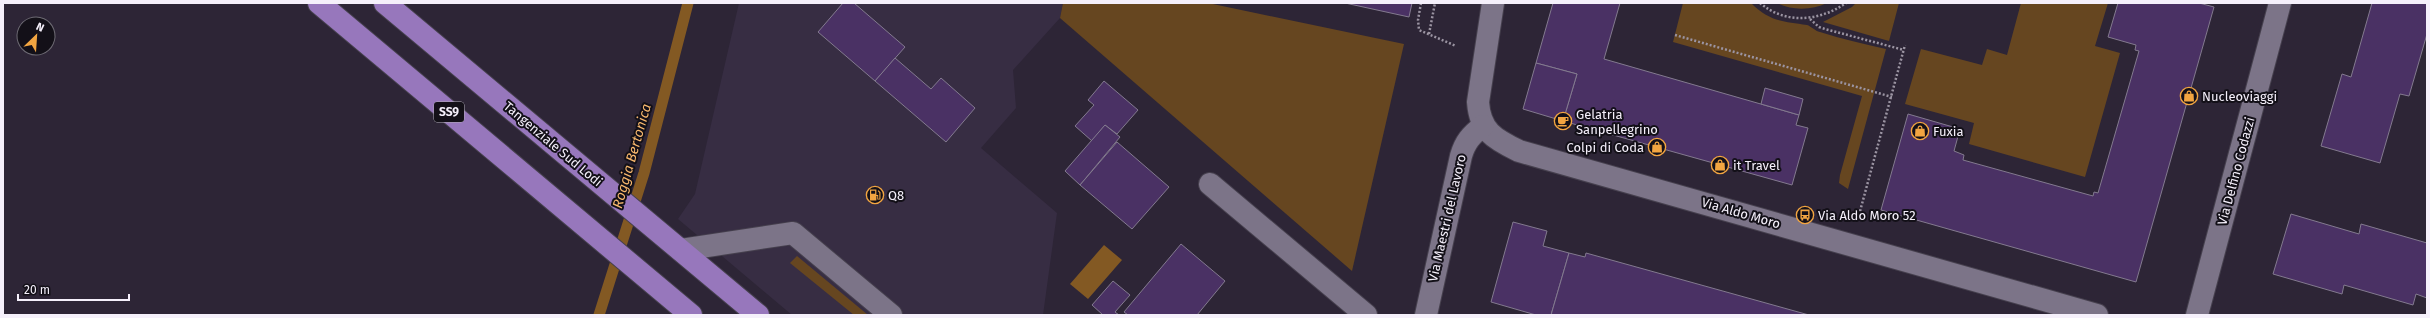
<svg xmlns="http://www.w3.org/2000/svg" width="2430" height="318" viewBox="0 0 2430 318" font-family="'Fira Sans',sans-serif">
	<rect width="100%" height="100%" fill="#2d2536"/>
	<!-- built -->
	<polygon fill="#372d43" points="739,3 1063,3 1060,18 1013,70 1016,108 981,148 1057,213 1043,315 792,315 678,219 695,194"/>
	<!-- green -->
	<g fill="#664620">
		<polygon points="1063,3 1208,3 1404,44 1352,271 1060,18"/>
		<path d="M1683,3h68c19,19 32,18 56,22 4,1 8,6 13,7 22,7 44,12 66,17l-38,140 -9,-6 1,-8 22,-79 -189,-54z"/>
		<path d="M1777,3h50c-15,7 -34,8 -50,0z"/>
		<polygon points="1856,3 1899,3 1889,41 1823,22 1852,7"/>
		<polygon points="2021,3 2108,3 2095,46 2120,53 2085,177 1969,144 1974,123 1905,104 1921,49 1982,65 1987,49 2007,55"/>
		<polygon points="797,256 868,315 854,315 790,263"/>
	</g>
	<!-- water -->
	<polygon fill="#835923" points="1104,245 1122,260 1088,299 1070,284"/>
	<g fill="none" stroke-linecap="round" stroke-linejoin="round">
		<!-- stream -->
		<polyline stroke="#835923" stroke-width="11" points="599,315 644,173 688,3"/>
	</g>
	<!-- building -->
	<g fill="#4a3164" stroke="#837a8f">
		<polygon points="843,3 854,3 905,47 875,81 818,32"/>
		<polygon points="1345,3 1412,3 1409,17"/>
		<polygon points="1553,3 1620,3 1604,59 1799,115 1796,125 1808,128 1792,185 1563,121 1577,74 1536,63"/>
		<polygon points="2118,3 2199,3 2214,7 2136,282 1881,210 1908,114 1960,129 1954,151 1964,155 1963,160 2093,196 2094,192 2098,193 2139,51 2135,50 2136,45 2108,37"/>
		<polygon points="2372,3 2427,3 2427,34 2409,96 2400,94 2380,163 2321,146 2342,74 2351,77"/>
		<polygon points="895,58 931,89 941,78 975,108 946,142 875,81"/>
		<polygon points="1536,63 1577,74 1563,121 1523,109"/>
		<polygon points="1104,81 1138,110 1117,134 1105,125 1092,141 1075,126 1094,105 1088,100"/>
		<polygon points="1765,88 1803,99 1799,115 1761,104"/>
		<polygon points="1105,125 1120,137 1080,185 1065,171"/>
		<polygon points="1117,142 1169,187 1132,229 1080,185"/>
		<polygon points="2291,214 2359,234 2361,224 2427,243 2427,298 2416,294 2413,305 2344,285 2342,294 2273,274"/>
		<polygon points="1513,222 1547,231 1543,246 1569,253 1551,315 1536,315 1491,302"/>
		<polygon points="1181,244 1225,281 1197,315 1128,315 1124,312"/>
		<polygon points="1569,253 1585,257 1586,253 1809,315 1551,315"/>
		<polygon points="1113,281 1130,295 1115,312 1119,315 1103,315 1092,305"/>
	</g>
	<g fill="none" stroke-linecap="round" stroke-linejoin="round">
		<defs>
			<g id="minor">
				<path d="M1493,3l-15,99c2,29 16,37 41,49l578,164"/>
				<polyline points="1210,184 1366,315"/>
				<polyline points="681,250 793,233 891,315"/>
				<path d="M1426,315l35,-159c4,-14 10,-21 22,-30"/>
				<polyline points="2197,315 2280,3"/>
			</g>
			<g id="highway">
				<polyline points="319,3 691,315"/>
				<polyline points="385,3 758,315"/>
			</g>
		</defs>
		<!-- minor casing -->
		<use href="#minor" stroke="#46404e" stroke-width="24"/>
		<!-- highway casing -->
		<use href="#highway" stroke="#46404e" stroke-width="24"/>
		<!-- path -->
		<g stroke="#9b94a2" stroke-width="2.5" stroke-dasharray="2 2" stroke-linecap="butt">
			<polyline points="1421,3 1418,20 1419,30 1456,46"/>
			<path d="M1760,3c26,22 60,18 86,0"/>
			<polyline points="1810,19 1819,27 1825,29 1904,50"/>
			<polyline points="1429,34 1435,3"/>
			<polyline points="1675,35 1892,97"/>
			<polyline points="1859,215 1905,45"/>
		</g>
		<!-- minor -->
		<use href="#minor" stroke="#7c7488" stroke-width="22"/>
		<!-- highway -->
		<use href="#highway" stroke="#9777bc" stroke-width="22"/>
	</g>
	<!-- icons -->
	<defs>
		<symbol id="shop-ring" viewBox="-11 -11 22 22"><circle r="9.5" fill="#131018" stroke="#f2a541" stroke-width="1.5"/><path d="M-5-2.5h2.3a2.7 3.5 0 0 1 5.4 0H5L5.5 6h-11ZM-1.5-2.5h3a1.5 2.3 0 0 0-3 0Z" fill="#f2a541"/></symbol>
		<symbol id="cafe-ring" viewBox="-11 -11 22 22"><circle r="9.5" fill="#131018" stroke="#f2a541" stroke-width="1.5"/><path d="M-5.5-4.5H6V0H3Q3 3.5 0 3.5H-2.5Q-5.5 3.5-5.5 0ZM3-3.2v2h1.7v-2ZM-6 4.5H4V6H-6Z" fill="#f2a541"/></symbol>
		<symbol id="fuel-ring" viewBox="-11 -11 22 22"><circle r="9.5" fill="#131018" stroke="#f2a541" stroke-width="1.5"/><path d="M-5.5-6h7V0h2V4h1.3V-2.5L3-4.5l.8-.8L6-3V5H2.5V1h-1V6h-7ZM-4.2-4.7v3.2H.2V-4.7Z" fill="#f2a541"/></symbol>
		<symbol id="bus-ring" viewBox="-11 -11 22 22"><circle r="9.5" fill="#131018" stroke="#f2a541" stroke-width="1.5"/><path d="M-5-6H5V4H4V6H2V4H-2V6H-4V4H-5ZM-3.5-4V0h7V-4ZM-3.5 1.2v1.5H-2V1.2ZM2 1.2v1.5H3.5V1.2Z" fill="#f2a541"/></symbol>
	</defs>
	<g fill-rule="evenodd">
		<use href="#shop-ring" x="2179" y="86" width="20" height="20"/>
		<use href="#cafe-ring" x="1553" y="111" width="20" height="20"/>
		<use href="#shop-ring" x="1910" y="121" width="20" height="20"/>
		<use href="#shop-ring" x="1647" y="137" width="20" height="20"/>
		<use href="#shop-ring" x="1710" y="155" width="20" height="20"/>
		<use href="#fuel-ring" x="865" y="185" width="20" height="20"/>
		<use href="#bus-ring" x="1795" y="205" width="20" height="20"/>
	</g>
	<g text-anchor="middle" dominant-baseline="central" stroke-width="4" stroke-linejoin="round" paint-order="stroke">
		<!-- shield labels -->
		<rect fill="#131018" stroke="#b1adb7" stroke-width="1" x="434" y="102" width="30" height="20" rx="3"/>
		<g font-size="12" font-weight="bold" fill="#f5f0fb">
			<text x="449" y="112">SS9</text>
		</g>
		<!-- poi labels -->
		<g font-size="13" fill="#f5f0fb" stroke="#131018" text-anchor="start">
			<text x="2202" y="96">Nucleoviaggi</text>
			<text x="1576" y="114">Gelatria<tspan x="1576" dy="15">Sanpellegrino</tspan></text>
			<text x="1933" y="131">Fuxia</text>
			<text x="1644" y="147" text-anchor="end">Colpi di Coda</text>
			<text x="1733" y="165">it Travel</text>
			<text x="888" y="195">Q8</text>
			<text x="1818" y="215">Via Aldo Moro 52</text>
		</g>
		<!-- street labels -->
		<g font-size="13" fill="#f5f0fb" stroke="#131018">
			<text transform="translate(553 144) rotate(40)">Tangenziale Sud Lodi</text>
			<text transform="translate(2236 171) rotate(-75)">Via Delfino Codazzi</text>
			<text transform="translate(1741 213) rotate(16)">Via Aldo Moro</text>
			<text transform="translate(1447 218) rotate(-77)">Via Maestri del Lavoro</text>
		</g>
		<!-- water labels -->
		<g font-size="14" font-style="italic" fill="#f9b96e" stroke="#131018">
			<text transform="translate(632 156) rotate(-74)">Roggia Bertonica</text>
		</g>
	</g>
	<!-- border -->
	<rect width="2430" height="318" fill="none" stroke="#f5f0fb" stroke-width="8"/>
	<!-- north arrow -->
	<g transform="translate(36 36) rotate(25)"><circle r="19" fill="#131018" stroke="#6d6a73"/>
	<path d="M0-3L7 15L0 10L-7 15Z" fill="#f2a541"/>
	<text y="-6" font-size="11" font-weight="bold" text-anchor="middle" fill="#f5f0fb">N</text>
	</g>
	<!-- scale -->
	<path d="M18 294v6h111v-6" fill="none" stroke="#f5f0fb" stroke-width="2"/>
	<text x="24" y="294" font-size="12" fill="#f5f0fb" stroke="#131018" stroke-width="3" paint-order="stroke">20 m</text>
</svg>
